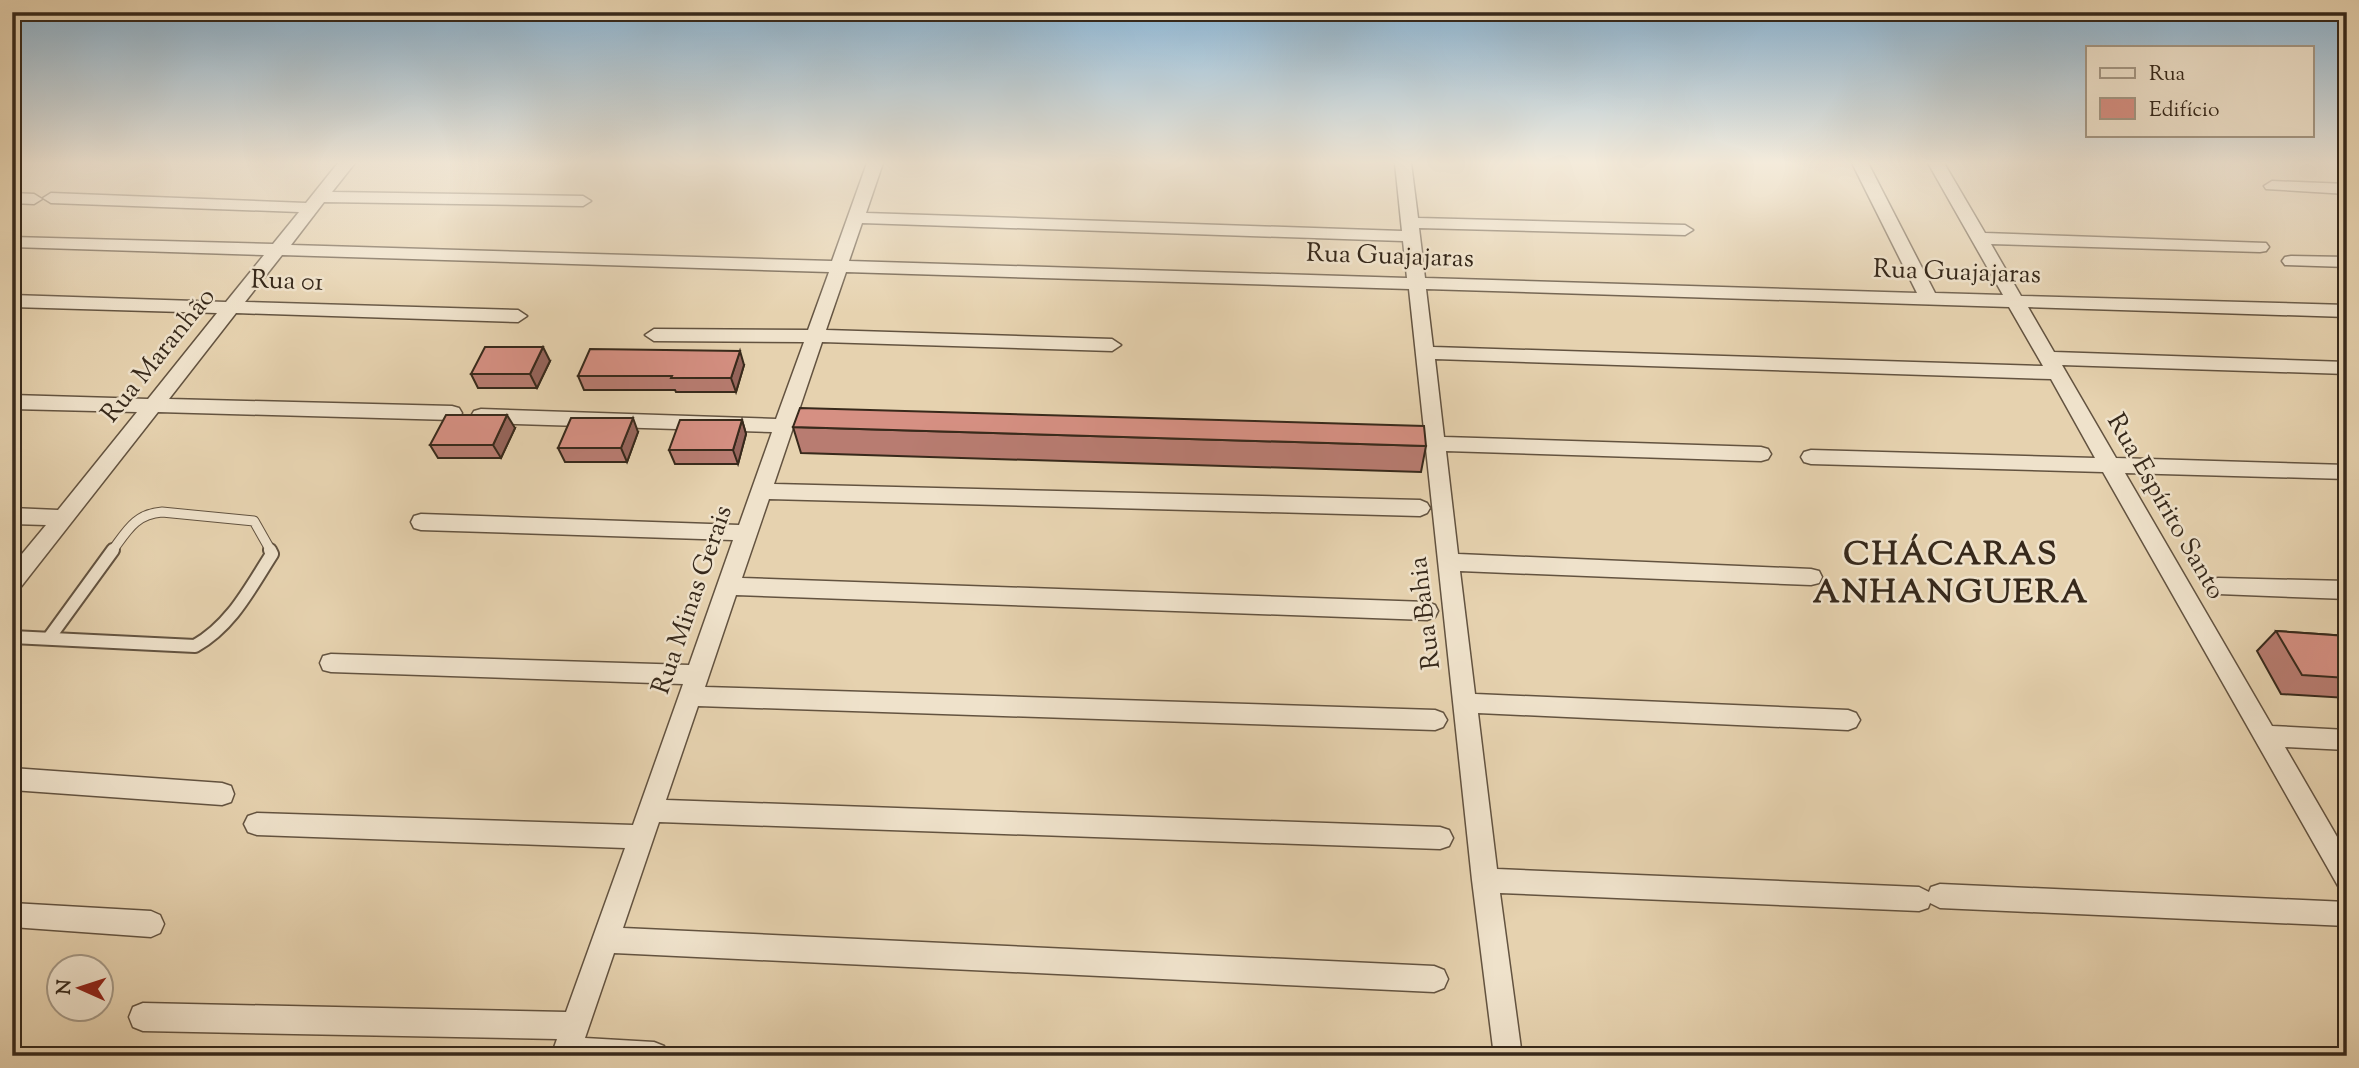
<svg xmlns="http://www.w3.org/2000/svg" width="2359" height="1068" viewBox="0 0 2359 1068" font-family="'Sorts Mill Goudy',serif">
	<rect width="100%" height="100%" fill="#e6d2af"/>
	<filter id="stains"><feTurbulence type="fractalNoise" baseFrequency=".00286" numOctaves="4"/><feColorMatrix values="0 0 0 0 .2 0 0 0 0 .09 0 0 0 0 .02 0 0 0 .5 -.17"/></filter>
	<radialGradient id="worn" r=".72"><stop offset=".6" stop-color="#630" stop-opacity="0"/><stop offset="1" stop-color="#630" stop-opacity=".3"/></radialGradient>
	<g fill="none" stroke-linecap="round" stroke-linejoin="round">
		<defs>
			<path id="service-far1" d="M112,551c15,-20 23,-37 50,-39l92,9 17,30"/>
			<g id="service">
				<path d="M12,637l183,9c37,-21 55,-58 77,-92l-2,-4"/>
				<polyline points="49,638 113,550"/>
			</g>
			<g id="minor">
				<path d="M338,163h17l-23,29 251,4 8,5 -8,5 -259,-4 -33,43 541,16 35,-98h16l-17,50 536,18 -7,-68h16l7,55 267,7 8,5 -8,5 -266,-7 6,50 492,15 -65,-130h16l67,130 68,2 -75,-132h16l41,70 281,10 3,4 -3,4 -6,1 -269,-8 30,52 326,9v12l-319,-10 26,45 293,10v12l-285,-9 54,93 231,7v14l-222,-6 147,253 75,4v20l-62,-3 62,107v36l-9,-4 -235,-414 -292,-8 -7,-2 -3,-5 3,-5 7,-2 284,8 -44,-79 -616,-20 9,78 317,10 7,2 3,5 -3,5 -7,2 -315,-10 12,103 353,15 8,2 3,6 -3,6 -8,2 -351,-14 15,123 373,16 8,3 4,7 -4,7 -8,3 -370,-17 19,156 422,18 10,5 2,-5 9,-3 407,18v24l-407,-18 -10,-5 -2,5 -9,3 -419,-18 22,163h-28l-22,-176 -63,-591 -563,-17 -20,58 286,9 9,6 -9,6 -290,-9 -48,142 646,16 7,3 3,5 -3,5 -7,3 -651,-17 -27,79 685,24 8,3 3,6 -3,6 -8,3 -691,-25 -31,92 730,23 8,3 4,7 -4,7 -8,3 -737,-24 -32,94 774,27 9,3 4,8 -4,8 -9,3 -781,-27 -36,106 811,38 10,4 4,9 -4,9 -10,4 -820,-39 -29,85 69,4 10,4 4,10h-117l6,-17 -414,-8 -10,-4 -4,-10 4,-10 10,-4 423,9 59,-164 -368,-13 -9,-3 -4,-8 4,-8 9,-3 376,12 50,-141 -352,-12 -8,-2 -3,-7 3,-7 8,-2 358,11 44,-125 -312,-10 -7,-2 -3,-6 3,-6 7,-2 318,11 33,-93 -291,-9 -7,-2 -3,-5 3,-5 7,-2 295,10 28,-77 -150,-1 -9,-6 9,-6 154,1 21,-58 -547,-17 -37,47 273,8 9,6 -9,6 -282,-9 -67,86 283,7 7,2 3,5 -3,5 -7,2 -294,-8 -138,176 -8,2v-24l34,-41 -34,-1v-16l46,2 79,-98 -125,-3v-14l136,4 69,-86 -205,-6v-12l214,7 38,-47 -252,-8v-10l261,7 26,-32 -248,-9 -8,-5 8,-5 255,10zM862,223l541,18 4,37 -558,-17zM1426,289l583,18 34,59 -610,-19z"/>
				<polygon points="2272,181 2347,184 2347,194 2266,189 2264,186"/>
				<polygon points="12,193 34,194 42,199 34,204 12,203"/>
				<polygon points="2291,256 2347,257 2347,267 2285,265 2282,261 2285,257"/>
				<polygon points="2218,578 2347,581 2347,599 2218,594 2210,592 2207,586 2210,580"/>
				<polygon points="12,768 222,783 231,786 234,794 231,802 222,805 12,790"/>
				<polygon points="12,903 151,911 160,915 164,924 160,933 151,937 12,927"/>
			</g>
		</defs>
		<!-- service-far1 casing -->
		<use href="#service-far1" stroke="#635340" stroke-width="11"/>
		<!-- service casing -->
		<use href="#service" stroke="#635340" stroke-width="16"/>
		<!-- minor casing -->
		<use href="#minor" stroke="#635340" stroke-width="3"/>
		<!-- service-far1 -->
		<use href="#service-far1" stroke="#efe2cb" stroke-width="9"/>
		<!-- service -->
		<use href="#service" stroke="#efe2cb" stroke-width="12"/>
		<!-- minor -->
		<use href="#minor" fill="#efe2cb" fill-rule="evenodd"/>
	</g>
	<!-- wall -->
	<g fill="#b87c71" stroke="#37291b" stroke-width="2">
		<polygon points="550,361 537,388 478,388 471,374"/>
		<polygon points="744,365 736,392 676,392 675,390 584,390 578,376"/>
		<polygon points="742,420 746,434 738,464 675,464 669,450"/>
		<polygon points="793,427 1426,446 1421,472 801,453"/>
		<polygon points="515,428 501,458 438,458 430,445"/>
		<polygon points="638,432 627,462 565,462 558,448"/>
		<polygon points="2276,631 2347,636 2347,698 2281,694 2257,651"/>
	</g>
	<!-- shaded-wall -->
	<g fill="#96655c" stroke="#37291b" stroke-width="2">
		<polygon points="543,347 550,361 537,388 530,374"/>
		<polygon points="740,351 744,365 736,392 731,378"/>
		<polygon points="507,415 515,428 501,458 493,445"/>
		<polygon points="633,418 638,432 627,462 621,448"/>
		<polygon points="742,420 746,434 738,464 733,450"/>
	</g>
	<!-- building -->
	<g fill="#d69083" stroke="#37291b" stroke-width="2">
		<polygon points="485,347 543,347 530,374 471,374"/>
		<polygon points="590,349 740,351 731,378 671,378 672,376 578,376"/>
		<polygon points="800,408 1424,426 1426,446 793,427"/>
		<polygon points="446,415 507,415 493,445 430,445"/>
		<polygon points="571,418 633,418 621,448 558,448"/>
		<polygon points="680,420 742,420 733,450 669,450"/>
		<polygon points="2276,631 2347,636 2347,678 2302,675"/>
	</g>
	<!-- sky -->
	<linearGradient id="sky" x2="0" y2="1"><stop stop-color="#89b4d4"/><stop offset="0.52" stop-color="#f4ebdb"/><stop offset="1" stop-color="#f4ebdb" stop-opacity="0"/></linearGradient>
	<rect width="2359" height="313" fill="url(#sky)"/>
	<g text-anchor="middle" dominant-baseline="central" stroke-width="5" stroke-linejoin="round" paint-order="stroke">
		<!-- street labels -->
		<g font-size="26" fill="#37291b" stroke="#efe2cb">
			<text transform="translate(1390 257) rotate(2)">Rua Guajajaras</text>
			<text transform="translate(1957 273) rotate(2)">Rua Guajajaras</text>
			<text transform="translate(287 282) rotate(2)">Rua 01</text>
			<text transform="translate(159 356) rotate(-51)">Rua Maranhão</text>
			<text transform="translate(2165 507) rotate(60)">Rua Espírito Santo</text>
			<text transform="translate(693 600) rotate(-71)">Rua Minas Gerais</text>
			<text transform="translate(1426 613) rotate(-97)">Rua Bahia</text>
		</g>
		<!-- district labels -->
		<g font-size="33" font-weight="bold" letter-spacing="2" fill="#37291b" stroke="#efe2cb">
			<text x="1951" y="556">CHÁCARAS<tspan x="1951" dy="38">ANHANGUERA</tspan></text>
		</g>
	</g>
	<!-- margin -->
	<rect width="2359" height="1068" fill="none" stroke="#e6d2af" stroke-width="42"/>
	<rect x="14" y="14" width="2331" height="1040" fill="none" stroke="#37291b" stroke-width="3.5"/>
	<rect x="21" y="21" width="2317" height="1026" fill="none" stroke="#37291b" stroke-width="2"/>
	<!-- legend -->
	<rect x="2086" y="46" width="228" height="91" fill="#efe2cb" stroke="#a59885" stroke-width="2"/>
	<rect x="2100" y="68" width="35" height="10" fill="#efe2cb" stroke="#a59885" stroke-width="2"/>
	<text x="2149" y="80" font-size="21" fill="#37291b">Rua</text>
	<rect x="2100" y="98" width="35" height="21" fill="#d69083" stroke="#a59885" stroke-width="2"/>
	<text x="2149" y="116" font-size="21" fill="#37291b">Edifício</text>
	<!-- north arrow -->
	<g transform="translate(80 988) rotate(273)"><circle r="33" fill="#efe2cb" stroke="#a59885" stroke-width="2"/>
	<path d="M0-5L12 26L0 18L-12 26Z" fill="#8f2418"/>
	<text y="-10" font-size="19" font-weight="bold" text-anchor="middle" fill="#37291b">N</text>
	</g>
	<rect width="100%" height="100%" filter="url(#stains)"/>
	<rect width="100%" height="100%" fill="url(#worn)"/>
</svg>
